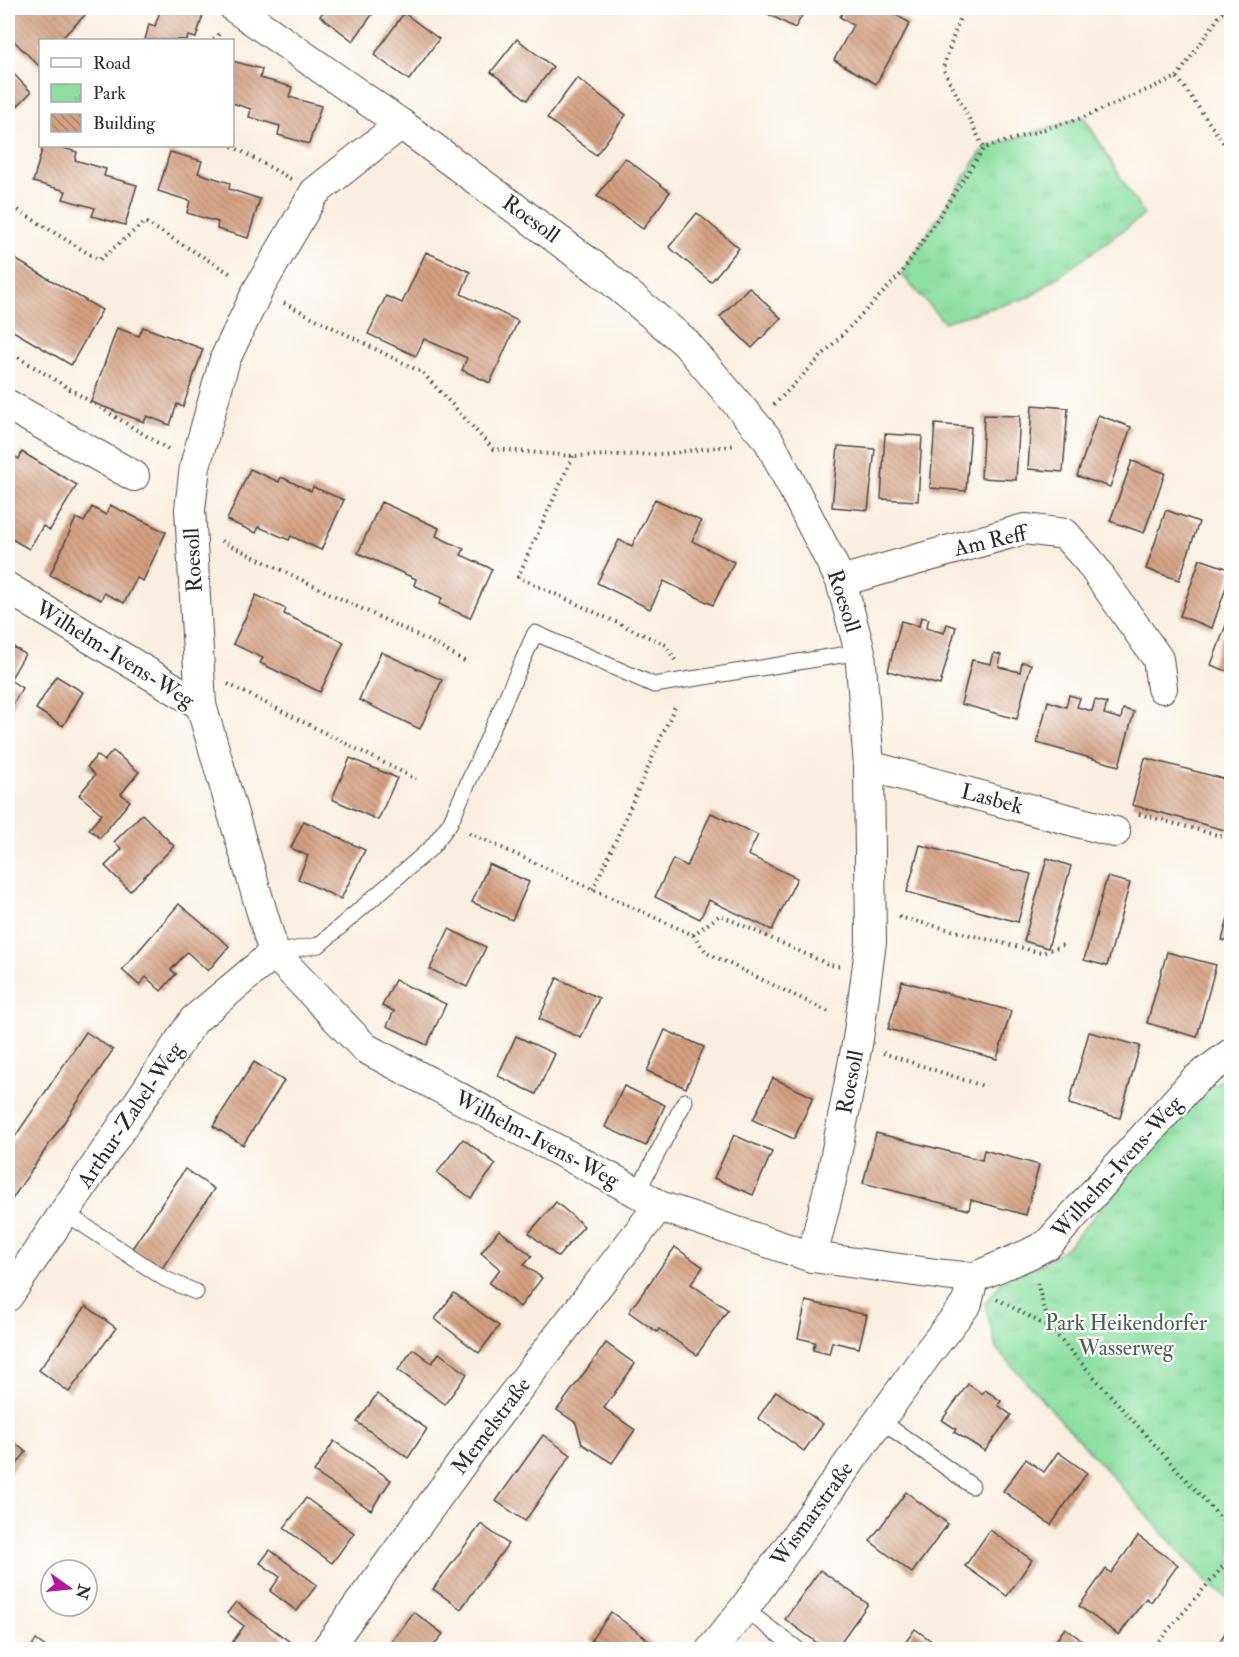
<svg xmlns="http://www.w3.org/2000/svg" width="1239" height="1657" viewBox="0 0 1239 1657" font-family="'IM FELL Double Pica',serif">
	<defs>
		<pattern id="park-tufts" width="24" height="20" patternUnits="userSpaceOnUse" patternTransform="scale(1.5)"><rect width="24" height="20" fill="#8cdfa0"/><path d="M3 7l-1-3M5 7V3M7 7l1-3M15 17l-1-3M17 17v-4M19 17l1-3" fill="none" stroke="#79c08a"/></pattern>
		<pattern id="building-back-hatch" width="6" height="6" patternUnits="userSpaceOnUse" patternTransform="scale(1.5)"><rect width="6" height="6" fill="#d4a081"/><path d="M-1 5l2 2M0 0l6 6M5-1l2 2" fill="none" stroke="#ac836a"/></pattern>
	</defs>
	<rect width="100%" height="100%" fill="#fff"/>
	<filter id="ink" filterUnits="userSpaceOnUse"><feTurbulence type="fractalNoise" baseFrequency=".0167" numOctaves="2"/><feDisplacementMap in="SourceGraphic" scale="12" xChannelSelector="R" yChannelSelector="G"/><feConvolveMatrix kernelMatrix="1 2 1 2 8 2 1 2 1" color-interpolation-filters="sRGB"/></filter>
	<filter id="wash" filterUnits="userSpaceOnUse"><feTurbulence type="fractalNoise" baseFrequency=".008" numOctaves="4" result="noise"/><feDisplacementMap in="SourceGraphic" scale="24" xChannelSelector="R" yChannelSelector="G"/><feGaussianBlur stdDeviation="1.35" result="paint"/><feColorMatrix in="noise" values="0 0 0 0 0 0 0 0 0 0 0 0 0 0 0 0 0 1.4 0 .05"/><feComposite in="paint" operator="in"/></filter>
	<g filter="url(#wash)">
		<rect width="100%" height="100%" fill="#f9eedf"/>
		<!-- park -->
		<g fill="url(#park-tufts)" stroke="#5c8566" stroke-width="1.5">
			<polygon points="1084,117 1144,215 1030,297 944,322 901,274 984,148"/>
			<polygon points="1231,1071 1231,1601 1208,1583 996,1348 985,1304 1002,1281 1045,1262 1067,1247 1115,1193 1178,1113"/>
		</g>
		<g id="blocks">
			<!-- building -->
			<g fill="url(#building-back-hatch)">
				<polygon points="16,8 81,8 87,13 61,39 63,40 40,40 40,67 8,35 8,16"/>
				<polygon points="161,8 205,8 196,38 188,36 187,40 145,40 149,24 155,26"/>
				<polygon points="326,8 377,8 353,41 320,16"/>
				<polygon points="757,8 806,8 795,28"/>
				<polygon points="845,8 898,8 894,14 910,23 876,84 834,60 853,25 840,17"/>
				<polygon points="404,13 439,39 409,80 374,55"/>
				<polygon points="517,39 553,67 527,100 491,72"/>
				<polygon points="232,61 262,69 260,78 292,87 289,97 321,106 309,144 278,135 280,126 249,117 251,109 232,103"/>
				<polygon points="8,68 31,92 8,116"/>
				<polygon points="577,78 626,115 596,155 547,118"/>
				<polygon points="43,146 56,146 77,152 75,160 106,169 104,176 137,185 125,225 92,216 95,208 63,199 66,191 33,182"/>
				<polygon points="170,152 202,161 198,173 230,183 229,189 260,199 248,238 217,229 218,222 187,213 190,201 158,191"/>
				<polygon points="625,158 670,192 643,229 597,196"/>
				<polygon points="697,213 739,248 711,282 669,247"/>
				<polygon points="426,252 470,272 461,294 518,321 490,383 462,370 467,358 424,339 416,356 368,334 386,296 402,303"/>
				<polygon points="8,255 102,310 71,365 8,328"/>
				<polygon points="749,287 781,318 752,348 720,317"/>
				<polygon points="143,327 203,349 183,407 177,404 170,425 147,416 144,422 91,402 117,328 139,336"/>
				<polygon points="1032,405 1068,408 1063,472 1028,469"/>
				<polygon points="984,415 1020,416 1016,480 981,478"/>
				<polygon points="1098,415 1131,427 1110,487 1077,476"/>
				<polygon points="935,424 971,427 966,491 930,488"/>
				<polygon points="885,434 922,436 918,501 881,499"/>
				<polygon points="838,446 875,449 868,510 832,507"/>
				<polygon points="22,452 77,485 50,530 43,526 29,549 8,537 8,453 19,459"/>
				<polygon points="1132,461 1165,473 1144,533 1110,521"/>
				<polygon points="250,469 279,482 281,477 311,491 313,487 344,500 321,550 291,536 289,540 259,527 256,533 227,520"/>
				<polygon points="655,499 701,521 692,541 734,562 713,605 664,581 650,609 597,583 619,540 632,546"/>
				<polygon points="381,502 439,528 436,536 464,549 461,555 492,569 470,618 439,604 442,598 414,585 416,579 358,553"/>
				<polygon points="110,505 166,532 143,581 137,578 124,603 104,593 101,600 50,575 76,518 84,522 92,507 106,515"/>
				<polygon points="1166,510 1199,522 1179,580 1146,569"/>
				<polygon points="1200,559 1232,570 1212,628 1180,616"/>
				<polygon points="256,595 286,609 284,614 344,642 320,692 260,663 263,658 233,644"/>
				<polygon points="1232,609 1232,673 1211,665"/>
				<polygon points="921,617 929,619 926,628 944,633 947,624 956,627 940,685 888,671 901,621 919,626"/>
				<polygon points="8,644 25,654 10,680 22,688 8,713"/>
				<polygon points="381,652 442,680 420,729 359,700"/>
				<polygon points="994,653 1001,655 999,667 1020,672 1022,662 1031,664 1017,719 961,704 972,660 991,664"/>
				<polygon points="56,676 83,692 63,726 36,709"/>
				<polygon points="1069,695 1080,698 1077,707 1092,711 1095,700 1107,703 1104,714 1121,719 1123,709 1134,712 1119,766 1037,743 1048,701 1066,707"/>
				<polygon points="113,751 139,772 121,794 130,801 100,838 89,829 102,814 79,795 95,775 87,767 97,755 104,761"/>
				<polygon points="350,758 397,778 378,820 332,799"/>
				<polygon points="1145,758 1232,781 1232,832 1132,805"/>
				<polygon points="711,813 758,835 748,855 797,878 772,930 709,900 700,919 655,897 673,859 687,866"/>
				<polygon points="142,814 174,846 130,891 105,866 122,849 114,842"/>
				<polygon points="304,821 365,850 341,899 298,879 308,856 291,848"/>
				<polygon points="920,845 1031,874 1018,922 907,892"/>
				<polygon points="1047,858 1071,866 1048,948 1024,941"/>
				<polygon points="489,864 529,882 512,920 472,902"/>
				<polygon points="1107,877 1130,883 1107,966 1084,960"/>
				<polygon points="179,904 229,946 208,971 187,952 171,970 176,974 161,991 146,977 139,985 122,970"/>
				<polygon points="1231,908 1232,908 1232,943 1222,940"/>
				<polygon points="449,929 486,947 467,987 430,969"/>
				<polygon points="1167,952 1216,965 1197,1037 1147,1023"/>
				<polygon points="557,978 599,998 581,1038 539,1019"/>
				<polygon points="395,980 446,1004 427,1045 387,1026 394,1011 382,1006"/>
				<polygon points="902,981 1011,1011 997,1059 888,1029"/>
				<polygon points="665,1030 704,1047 686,1088 647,1071"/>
				<polygon points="86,1032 113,1050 8,1205 8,1147"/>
				<polygon points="1089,1032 1140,1046 1120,1118 1069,1104"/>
				<polygon points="516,1036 555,1054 536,1094 498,1076"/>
				<polygon points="254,1062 284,1081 243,1145 213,1126"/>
				<polygon points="773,1078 813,1097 794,1139 753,1120"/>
				<polygon points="624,1086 665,1105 646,1146 605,1127"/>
				<polygon points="876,1133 982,1160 984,1150 1039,1165 1026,1215 971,1200 969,1210 863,1183"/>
				<polygon points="734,1135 772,1152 753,1195 714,1178"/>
				<polygon points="463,1139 496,1164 471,1198 437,1173"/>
				<polygon points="185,1169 214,1189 161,1270 131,1250"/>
				<polygon points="556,1202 584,1226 558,1257 529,1233"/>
				<polygon points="499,1230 532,1256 524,1265 542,1278 520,1307 489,1283 500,1269 481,1253"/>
				<polygon points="675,1247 703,1267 691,1284 728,1310 697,1355 659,1329 657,1332 629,1312"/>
				<polygon points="454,1293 499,1326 479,1353 435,1319"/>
				<polygon points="806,1301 867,1315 859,1348 832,1342 829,1354 813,1350 815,1342 798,1338"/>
				<polygon points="86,1306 116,1328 69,1392 39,1370"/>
				<polygon points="606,1343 635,1364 604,1408 635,1430 612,1463 582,1444 576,1423 557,1410"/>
				<polygon points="413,1349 432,1363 439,1353 467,1374 445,1404 398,1370"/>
				<polygon points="968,1384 982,1394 985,1390 1001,1401 998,1405 1011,1415 985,1451 954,1432 956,1429 942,1420"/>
				<polygon points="776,1391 823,1424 804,1451 758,1418"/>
				<polygon points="377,1394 427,1429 408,1458 357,1422"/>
				<polygon points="543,1435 571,1455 525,1521 496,1501"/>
				<polygon points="8,1438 26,1452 8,1476"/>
				<polygon points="334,1441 391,1480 371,1510 314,1472"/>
				<polygon points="1058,1452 1087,1473 1051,1525 1003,1491 1026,1459 1044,1472"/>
				<polygon points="906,1492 948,1524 912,1573 870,1541"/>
				<polygon points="306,1498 354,1533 332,1563 284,1528"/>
				<polygon points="481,1524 508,1544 461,1609 433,1589"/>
				<polygon points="990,1530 1032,1560 1007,1596 965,1566"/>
				<polygon points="1138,1536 1178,1565 1151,1602 1146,1598 1119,1635 1079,1606 1106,1569 1111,1573"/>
				<polygon points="270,1550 317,1585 297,1611 270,1591 280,1577 260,1563"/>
				<polygon points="820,1570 868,1604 835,1650 827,1650 785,1619"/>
				<polygon points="236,1602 290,1642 285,1650 227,1650 244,1626 227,1613"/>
				<polygon points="414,1612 443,1634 430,1650 385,1650"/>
				<polygon points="611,1612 659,1648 658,1650 603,1650 591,1640"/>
				<polygon points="1065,1628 1095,1650 1049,1650"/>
				<polygon points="915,1629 944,1650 900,1650"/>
				<polygon points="1225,1633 1232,1638 1232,1650 1214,1650"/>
				<polygon points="36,1640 50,1650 29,1650"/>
			</g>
		</g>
	</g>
	<g filter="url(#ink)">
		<use href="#blocks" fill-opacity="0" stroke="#4a4846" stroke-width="1.5"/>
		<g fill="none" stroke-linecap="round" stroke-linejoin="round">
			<defs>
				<g id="lane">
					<polyline points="274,953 319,945 431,848 450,823 535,633 654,685 860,652"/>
					<polyline points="637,1192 685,1101"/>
					<polyline points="64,1212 165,1279 196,1292"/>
					<polyline points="880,1420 972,1486"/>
					<polyline points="744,1609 799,1650"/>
				</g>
				<g id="street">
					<polyline points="235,8 401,124"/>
					<polyline points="8,405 134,476"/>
					<polyline points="841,581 1025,529 1065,534 1089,561 1158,659 1162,688"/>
					<polyline points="8,588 201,705 274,953 365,1048 637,1192 659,1206 812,1257 944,1275 973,1278 1029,1254 1048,1244 1195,1080 1232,1053"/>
					<polyline points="201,705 190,509 195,466 225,359 258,290 315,192 401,124 599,270 685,342 769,441 841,581 860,652 869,766 871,942 858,1039 832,1176 812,1257"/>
					<polyline points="869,766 1115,832"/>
					<polyline points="8,1296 194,1020 274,953"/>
					<polyline points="326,1650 486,1430 659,1206"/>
					<polyline points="711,1650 744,1609 928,1353 967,1303 973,1278"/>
				</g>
			</defs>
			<!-- lane casing -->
			<use href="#lane" stroke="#4a4846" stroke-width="17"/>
			<!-- street casing -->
			<use href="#street" stroke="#4a4846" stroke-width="32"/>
			<!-- path -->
			<g stroke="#4a4846" stroke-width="4" stroke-dasharray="1.5 4.5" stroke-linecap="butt">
				<polyline points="963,8 943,68 984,148"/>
				<polyline points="214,40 220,32"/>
				<polyline points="1177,77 1225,8"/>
				<polyline points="232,146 291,179"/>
				<polyline points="8,204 99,260 145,222 233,275"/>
				<polyline points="284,303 423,373 493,449 573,456 663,454 736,445"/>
				<polyline points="8,351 171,451"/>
				<polyline points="774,405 901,274 984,148 1084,117 1177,77 1232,155"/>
				<polyline points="573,456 518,577 666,645 675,660"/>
				<polyline points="221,541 435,644 468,663"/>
				<polyline points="228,684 416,779"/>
				<polyline points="1139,814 1232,839"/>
				<polyline points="469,833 693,935 707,953 831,1013"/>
				<polyline points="592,889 607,860 676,704"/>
				<polyline points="899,917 1042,953 1063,945"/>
				<polyline points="693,935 720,915 830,965 840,966"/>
				<polyline points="883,1053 983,1086"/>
				<polyline points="1037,1283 1050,1328"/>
				<polyline points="997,1299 1050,1328 1232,1531"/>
				<polyline points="1151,1650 1232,1556"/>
			</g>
			<!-- lane -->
			<use href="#lane" stroke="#fff" stroke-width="15"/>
			<!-- street -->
			<use href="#street" stroke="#fff" stroke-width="30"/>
		</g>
	</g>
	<g text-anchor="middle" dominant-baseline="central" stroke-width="4.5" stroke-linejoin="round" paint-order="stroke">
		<!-- street labels -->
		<g font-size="22" fill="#2b2b2b" stroke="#fff">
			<text transform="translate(531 219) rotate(36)">Roesoll</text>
			<text transform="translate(990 541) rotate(-13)">Am Reff</text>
			<text transform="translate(193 560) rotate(-93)">Roesoll</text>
			<text transform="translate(844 601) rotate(72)">Roesoll</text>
			<text transform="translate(115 654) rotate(32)">Wilhelm-Ivens-Weg</text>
			<text transform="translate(992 799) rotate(15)">Lasbek</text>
			<text transform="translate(850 1082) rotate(-79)">Roesoll</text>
			<text transform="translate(130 1115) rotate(-56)">Arthur-Zabel-Weg</text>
			<text transform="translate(537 1139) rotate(28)">Wilhelm-Ivens-Weg</text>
			<text transform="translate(1117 1167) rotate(-48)">Wilhelm-Ivens-Weg</text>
			<text transform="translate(491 1426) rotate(-53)">Memelstraße</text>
			<text transform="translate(812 1514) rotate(-54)">Wismarstraße</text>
		</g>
		<!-- park labels -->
		<g font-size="22" fill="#48614e" stroke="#fff">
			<text x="1126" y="1323">Park Heikendorfer<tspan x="1126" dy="25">Wasserweg</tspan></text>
		</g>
	</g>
	<!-- margin -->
	<rect width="1239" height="1657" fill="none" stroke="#fff" stroke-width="30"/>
	<!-- legend -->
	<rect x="39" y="39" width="195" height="108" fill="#ffffff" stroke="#aaaaaa" stroke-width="1.5"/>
	<rect x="51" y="58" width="30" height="9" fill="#ffffff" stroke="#aaaaaa" stroke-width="1.5"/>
	<text x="93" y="69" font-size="18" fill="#2b2b2b">Road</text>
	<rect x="51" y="84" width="30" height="18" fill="url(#park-tufts)" stroke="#aaaaaa" stroke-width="1.5"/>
	<text x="93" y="99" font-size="18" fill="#2b2b2b">Park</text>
	<rect x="51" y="114" width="30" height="18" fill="url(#building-back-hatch)" stroke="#aaaaaa" stroke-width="1.5"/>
	<text x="93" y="129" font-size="18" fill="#2b2b2b">Building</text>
	<!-- north arrow -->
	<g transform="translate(69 1588) rotate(105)"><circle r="28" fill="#ffffff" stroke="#aaaaaa" stroke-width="1.5"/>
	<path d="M0-4.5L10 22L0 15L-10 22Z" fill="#b5179e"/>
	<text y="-9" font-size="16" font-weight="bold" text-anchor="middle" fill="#2b2b2b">N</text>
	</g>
</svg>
